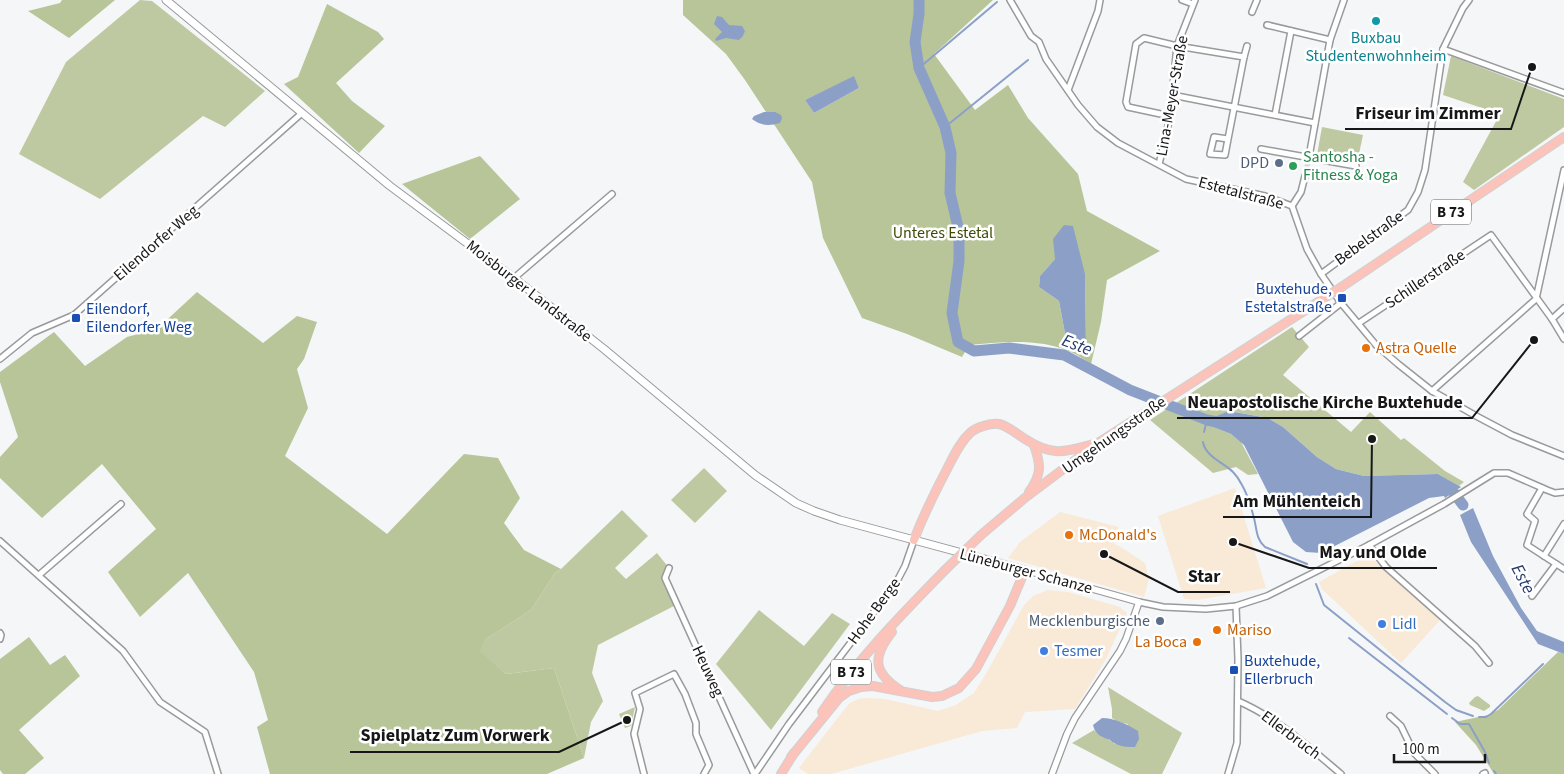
<svg xmlns="http://www.w3.org/2000/svg" width="1564" height="774" viewBox="0 0 1564 774" font-family="'Source Sans 3',sans-serif">
	<rect width="100%" height="100%" fill="#f4f6f8"/>
	<!-- commercial -->
	<g fill="#f9e9d7">
		<polygon points="1235,488 1266,588 1197,600 1184,599 1158,516"/>
		<polygon points="1060,512 1119,527 1114,544 1119,546 1145,563 1149,579 1144,597 1008,558 1020,542"/>
		<polygon points="1368,555 1440,620 1401,663 1322,589 1319,582"/>
		<polygon points="1048,590 1068,592 1120,607 1127,613 1106,659 1075,709 1025,712 1017,728 982,731 831,774 808,774 799,768 843,711 850,703 858,699 866,698 885,699 938,711 956,705 974,693 986,674 1024,605 1033,596"/>
	</g>
	<!-- green -->
	<g fill="#bec9a1">
		<polygon points="140,0 152,1 265,91 225,127 203,116 100,199 19,154 66,62"/>
		<polygon points="1451,56 1564,99 1564,127 1474,190 1463,182 1500,114 1443,95"/>
		<polygon points="1322,127 1363,135 1357,163 1317,155"/>
		<polygon points="1292,327 1309,347 1283,375 1351,432 1370,412 1401,440 1404,438 1445,471 1464,482 1459,486 1438,474 1364,476 1336,469 1317,457 1283,427 1268,418 1230,411 1207,424 1231,434 1241,442 1258,474 1248,475 1236,467 1213,473 1150,420"/>
		<polygon points="704,468 727,491 695,523 671,500"/>
		<polygon points="622,510 648,536 615,568 626,579 657,553 669,568 665,579 674,606 598,645 592,673 603,701 591,722 584,758 554,668 506,674 479,651 486,639 531,610 555,573 561,569"/>
		<polygon points="759,610 804,646 832,613 850,624 771,730 716,664"/>
		<path d="M1108,687l74,46 -20,41h-31l-59,-31 22,-13c7,8 13,7 21,14l13,-20 -10,-2 -6,-4v-9z"/>
		<polygon points="1478,696 1490,705 1490,707 1484,711 1470,705 1469,703 1475,697"/>
		<polygon points="635,707 631,726 625,728 619,714"/>
	</g>
	<!-- forest -->
	<g fill="#b8c599" fill-rule="evenodd">
		<polygon points="62,0 115,0 69,38 28,11 60,3"/>
		<path d="M683,0h310l-59,54 41,56 33,-25 20,33 50,56 9,37 73,40 -53,29 -6,42 -10,42c-6,-4 -13,-9 -20,-12 -31,-14 -69,-10 -102,-7l-7,12 -55,-23 -45,-16 -39,-80 -11,-56 -67,-102 -19,-26 -43,-39zM854,77l5,11 -45,25 -9,-13zM1055,259l30,15 1,73 -19,-3 -8,-43 -20,-14 1,-11z"/>
		<polygon points="327,4 378,32 384,39 336,83 352,101 385,126 359,153 284,84 298,77"/>
		<polygon points="480,156 520,199 470,239 402,184"/>
		<polygon points="197,292 263,343 297,316 317,322 304,359 297,369 308,408 285,456 387,534 464,454 498,458 520,498 504,523 524,550 561,569 555,573 531,610 486,639 480,651 506,674 554,668 584,758 547,774 270,774 257,727 268,720 254,672 188,573 140,617 108,572 156,529 102,464 42,518 0,478 0,457 18,437 0,382 0,372 54,332 85,366 127,337 157,329"/>
		<polygon points="29,637 50,665 65,655 80,676 19,730 44,758 25,774 3,774 0,770 0,659"/>
		<polygon points="1558,652 1564,654 1564,774 1494,774 1476,745 1455,722 1488,715 1498,710"/>
	</g>
	<!-- water -->
	<g fill="#8ca0c7">
		<polygon points="717,16 722,17 729,25 742,26 745,31 743,36 739,40 726,38 716,41 715,39 722,32 714,24"/>
		<polygon points="854,76 859,88 814,113 805,100"/>
		<path d="M764,112h11l6,3 1,3 -2,5c-11,3 -19,3 -28,-4l2,-3z"/>
		<polygon points="1064,225 1073,226 1085,274 1086,347 1067,344 1059,301 1039,287 1040,276 1055,259 1053,239"/>
		<polygon points="1229,411 1268,418 1283,427 1317,457 1336,469 1364,476 1438,474 1461,487 1445,498 1444,496 1429,498 1321,553 1306,552 1293,542 1244,445 1231,434 1206,424 1207,420"/>
		<polygon points="1473,508 1493,556 1521,608 1537,631 1564,642 1564,654 1538,644 1471,542 1460,515"/>
		<path d="M1102,718c12,0 25,6 36,13l1,8 -4,8c-8,0 -14,0 -21,-4 -4,-2 -2,-3 -7,-4 -7,-3 -12,-5 -14,-14z"/>
	</g>
	<g fill="none" stroke-linecap="round" stroke-linejoin="round">
		<!-- stream -->
		<g stroke="#8ca0c7" stroke-width="2">
			<polyline points="919,68 997,2"/>
			<polyline points="945,127 1028,60"/>
			<polyline points="1204,432 1207,420"/>
			<path d="M1203,442c2,14 21,21 30,30 3,3 7,9 9,13 6,10 9,22 12,33 3,12 2,21 11,29l42,17"/>
			<polyline points="1316,584 1324,605 1445,702 1456,710 1473,716"/>
			<polyline points="1349,638 1447,714"/>
			<polyline points="1479,717 1486,717 1491,714 1543,664"/>
			<polyline points="1452,718 1460,724 1469,724 1485,752 1489,763"/>
			<polyline points="1494,771 1496,774"/>
		</g>
		<!-- river -->
		<g stroke="#8ca0c7" stroke-width="11">
			<polyline points="919,0 919,14 915,42 919,68 945,127 951,153 950,193 959,231 959,261 952,313 958,342 974,351 1009,348 1064,355 1130,390 1207,420 1222,423"/>
			<polyline points="1441,489 1451,489 1463,505"/>
		</g>
		<!-- minor-tunnel -->
		<polyline stroke="#d3d5d6" stroke-width="5" stroke-dasharray="5 2.5" stroke-linecap="butt" points="1305,176 1309,157"/>
		<defs>
			<g id="minor">
				<polyline points="1010,0 1031,36 1039,42 1046,59 1078,105 1097,127 1118,143 1186,179 1265,196 1292,206"/>
				<polyline points="1182,0 1193,4"/>
				<polyline points="1252,12 1257,0"/>
				<polyline points="1267,25 1330,40"/>
				<polyline points="1443,49 1564,93"/>
				<polyline points="1244,57 1247,46"/>
				<polyline points="1068,90 1098,11 1100,0"/>
				<polyline points="1172,95 1315,123"/>
				<polyline points="1275,115 1291,31"/>
				<polyline points="1170,116 1128,107 1126,102 1136,44 1144,38 1177,46 1244,57 1228,139 1214,137 1210,154 1225,155 1228,139"/>
				<polyline points="1261,149 1356,166"/>
				<polyline points="1309,157 1330,40 1344,0"/>
				<polyline points="1159,164 1165,140 1170,116 1177,46 1195,0"/>
				<polyline points="1292,206 1307,249 1321,274 1341,303 1376,345 1398,364 1432,391 1478,417 1512,435 1564,456"/>
				<polyline points="1292,206 1301,192 1305,176"/>
				<polyline points="1321,274 1408,210 1418,192 1425,170 1443,49 1463,8 1469,0"/>
				<polyline points="514,278 612,194"/>
				<polyline points="1552,319 1564,308"/>
				<polyline points="1359,323 1491,235 1552,319 1564,339"/>
				<polyline points="1299,336 1341,303"/>
				<polyline points="0,359 32,333 74,315 302,113"/>
				<polyline points="1432,391 1536,299 1564,170"/>
				<polyline points="1542,488 1527,514 1535,521 1527,545 1564,569"/>
				<polyline points="0,541 123,651 160,702 205,732 218,774"/>
				<polyline points="1369,545 1386,567 1475,646 1489,663"/>
				<polyline points="1544,556 1564,524"/>
				<polyline points="669,568 665,578 754,774"/>
				<polyline points="39,575 121,504"/>
				<polyline points="1532,596 1556,564"/>
				<polyline points="1139,602 1163,607 1206,609 1236,606 1267,596 1369,545 1444,504 1494,473 1508,473 1547,490 1555,493 1564,492"/>
				<polyline points="0,633 1,635 0,639"/>
				<path d="M1238,701c39,17 71,46 103,73"/>
				<polyline points="1390,716 1401,726 1414,753 1435,774"/>
				<polyline points="644,774 634,734 640,709 635,693 674,674 685,694 696,723 696,734 709,765 704,774"/>
				<polyline points="755,774 789,724 896,583 905,566 914,540"/>
				<polyline points="1228,774 1237,743 1238,659 1236,606"/>
				<polyline points="1483,774 1485,773"/>
			</g>
			<polyline id="tertiary" points="1025,570 1139,602 1126,639 1120,651 1075,718 1067,734 1052,774"/>
			<polyline id="secondary" points="166,0 390,186 514,278 604,349 755,475 796,503 814,511 840,520 1025,570"/>
			<g id="primary">
				<polyline points="1340,288 1564,137"/>
				<path d="M1029,492c13,-18 12,-27 5,-47"/>
				<polyline points="981,535 1026,497 1098,443 1329,295"/>
				<path d="M914,540c9,-24 20,-46 32,-69 7,-13 13,-28 24,-38 6,-6 21,-10 29,-9 9,2 18,10 26,15 28,18 40,13 69,5"/>
				<path d="M892,632c-19,24 -20,40 8,58"/>
				<path d="M822,712c35,-52 79,-97 123,-142"/>
				<polyline points="791,757 839,698 849,691 861,687 873,686 932,697 942,696 959,688 976,669 1010,606 1025,570"/>
				<polyline points="781,774 794,753"/>
			</g>
		</defs>
		<!-- minor casing -->
		<use href="#minor" stroke="#989a9c" stroke-width="8"/>
		<!-- tertiary casing -->
		<use href="#tertiary" stroke="#989a9c" stroke-width="8"/>
		<!-- secondary casing -->
		<use href="#secondary" stroke="#989a9c" stroke-width="9"/>
		<!-- primary casing -->
		<use href="#primary" stroke="#d1d1d1" stroke-width="10"/>
		<!-- minor -->
		<use href="#minor" stroke="#fff" stroke-width="5"/>
		<!-- tertiary -->
		<use href="#tertiary" stroke="#fff" stroke-width="5.5"/>
		<!-- secondary -->
		<use href="#secondary" stroke="#fff" stroke-width="7"/>
		<!-- primary -->
		<use href="#primary" stroke="#fbc3ba" stroke-width="8"/>
		<defs>
			<g id="primary-bridge">
				<polyline points="1329,295 1340,288"/>
				<polyline points="945,570 981,535"/>
			</g>
		</defs>
		<!-- primary-bridge casing -->
		<use href="#primary-bridge" stroke="#d1d1d1" stroke-width="10" stroke-linecap="butt"/>
		<!-- primary-bridge -->
		<use href="#primary-bridge" stroke="#fbc3ba" stroke-width="8"/>
	</g>
	<!-- markers -->
	<circle fill="#0f9aa8" stroke="#fff" stroke-width="2" cx="1376" cy="21" r="5"/>
	<g fill="#5c6f8a" stroke="#fff" stroke-width="2">
		<circle cx="1279" cy="163" r="5"/>
		<circle cx="1160" cy="621" r="5"/>
	</g>
	<circle fill="#2e9e5b" stroke="#fff" stroke-width="2" cx="1293" cy="166" r="5"/>
	<g fill="#1a4fb4" stroke="#fff" stroke-width="2">
		<rect x="1337" y="293" width="10" height="10" rx="2.5"/>
		<rect x="71" y="313" width="10" height="10" rx="2.5"/>
		<rect x="1229" y="665" width="10" height="10" rx="2.5"/>
	</g>
	<g fill="#e8710a" stroke="#fff" stroke-width="2">
		<circle cx="1366" cy="348" r="5"/>
		<circle cx="1069" cy="535" r="5"/>
		<circle cx="1217" cy="630" r="5"/>
		<circle cx="1197" cy="642" r="5"/>
	</g>
	<g fill="#3f7fe0" stroke="#fff" stroke-width="2">
		<circle cx="1382" cy="624" r="5"/>
		<circle cx="1044" cy="651" r="5"/>
	</g>
	<g text-anchor="middle" dominant-baseline="central" stroke-width="5" stroke-linejoin="round" paint-order="stroke">
		<!-- shield labels -->
		<g fill="#fff" stroke="#5d5d5d" stroke-width="1">
			<rect x="1431" y="199.5" width="40" height="25" rx="4"/>
			<rect x="831" y="659.5" width="40" height="25" rx="4"/>
		</g>
		<g font-size="15" font-weight="bold" fill="#171718">
			<text x="1451" y="212">B 73</text>
			<text x="851" y="672">B 73</text>
		</g>
		<!-- culture labels -->
		<g font-size="16" fill="#0d838f" stroke="#fff">
			<text x="1376" y="38">Buxbau<tspan x="1376" dy="18">Studentenwohnheim</tspan></text>
		</g>
		<!-- street labels -->
		<g font-size="16" fill="#171718" stroke="#fff">
			<text transform="translate(1172 96) rotate(-80)">Lina-Meyer-Straße</text>
			<text transform="translate(1241 193) rotate(15)">Estetalstraße</text>
			<text transform="translate(1369 238) rotate(-36)">Bebelstraße</text>
			<text transform="translate(156 243) rotate(-41)">Eilendorfer Weg</text>
			<text transform="translate(1425 279) rotate(-34)">Schillerstraße</text>
			<text transform="translate(529 291) rotate(38)">Moisburger Landstraße</text>
			<text transform="translate(1114 435) rotate(-35)">Umgehungsstraße</text>
			<text transform="translate(1026 571) rotate(15)">Lüneburger Schanze</text>
			<text transform="translate(874 611) rotate(-54)">Hohe Berge</text>
			<text transform="translate(708 671) rotate(65)">Heuweg</text>
			<text transform="translate(1291 735) rotate(37)">Ellerbruch</text>
		</g>
		<!-- leisure labels -->
		<g font-size="16" fill="#27864d" stroke="#fff" text-anchor="start">
			<text x="1303" y="157">Santosha -<tspan x="1303" dy="18">Fitness &amp; Yoga</tspan></text>
		</g>
		<!-- service labels -->
		<g font-size="16" fill="#4e5e75" stroke="#fff" text-anchor="end">
			<text x="1269" y="163">DPD</text>
			<text x="1150" y="621">Mecklenburgische</text>
		</g>
		<!-- park labels -->
		<g font-size="16" fill="#3d4b03" stroke="#fff">
			<text x="943" y="233">Unteres Estetal</text>
		</g>
		<!-- transit labels -->
		<g font-size="16" fill="#164399" stroke="#fff" text-anchor="start">
			<text x="1332" y="289" text-anchor="end">Buxtehude,<tspan x="1332" dy="18">Estetalstraße</tspan></text>
			<text x="86" y="309">Eilendorf,<tspan x="86" dy="18">Eilendorfer Weg</tspan></text>
			<text x="1244" y="661">Buxtehude,<tspan x="1244" dy="18">Ellerbruch</tspan></text>
		</g>
		<!-- food labels -->
		<g font-size="16" fill="#c56008" stroke="#fff" text-anchor="start">
			<text x="1376" y="348">Astra Quelle</text>
			<text x="1079" y="535">McDonald's</text>
			<text x="1227" y="630">Mariso</text>
			<text x="1187" y="642" text-anchor="end">La Boca</text>
		</g>
		<!-- shop labels -->
		<g font-size="16" fill="#366cbe" stroke="#fff" text-anchor="start">
			<text x="1392" y="624">Lidl</text>
			<text x="1054" y="651">Tesmer</text>
		</g>
		<!-- water labels -->
		<g font-size="18" font-style="italic" fill="#263d6f" stroke="#fff">
			<text transform="translate(1077 345) rotate(21)">Este</text>
			<text transform="translate(1523 579) rotate(62)">Este</text>
		</g>
	</g>
	<!-- callouts -->
	<path fill="none" stroke="#171718" stroke-width="2" d="M1532 67L1511 129H1345M1534 340L1472 418H1177M1372 439L1371 517H1223M1233 542L1309 568H1437M1104 554L1178 592H1230M627 720L559 752H350"/>
	<g fill="#171718" stroke="#fff" stroke-width="2">
		<circle cx="1532" cy="67" r="5"/>
		<circle cx="1534" cy="340" r="5"/>
		<circle cx="1372" cy="439" r="5"/>
		<circle cx="1233" cy="542" r="5"/>
		<circle cx="1104" cy="554" r="5"/>
		<circle cx="627" cy="720" r="5"/>
	</g>
	<g font-size="18" text-anchor="middle" font-weight="bold" fill="#171718" stroke="#fff" stroke-width="5" stroke-linejoin="round" paint-order="stroke">
		<text x="1428" y="119">Friseur im Zimmer</text>
		<text x="1325" y="408">Neuapostolische Kirche Buxtehude</text>
		<text x="1297" y="507">Am Mühlenteich</text>
		<text x="1373" y="558">May und Olde</text>
		<text x="1204" y="582">Star</text>
		<text x="455" y="741">Spielplatz Zum Vorwerk</text>
	</g>
	<!-- scale -->
	<path d="M1394 754v8h91v-8" fill="none" stroke="#171718" stroke-width="2.5"/>
	<text x="1402" y="754" font-size="15" fill="#171718" stroke="#ffffff" stroke-width="4" paint-order="stroke">100 m</text>
</svg>
